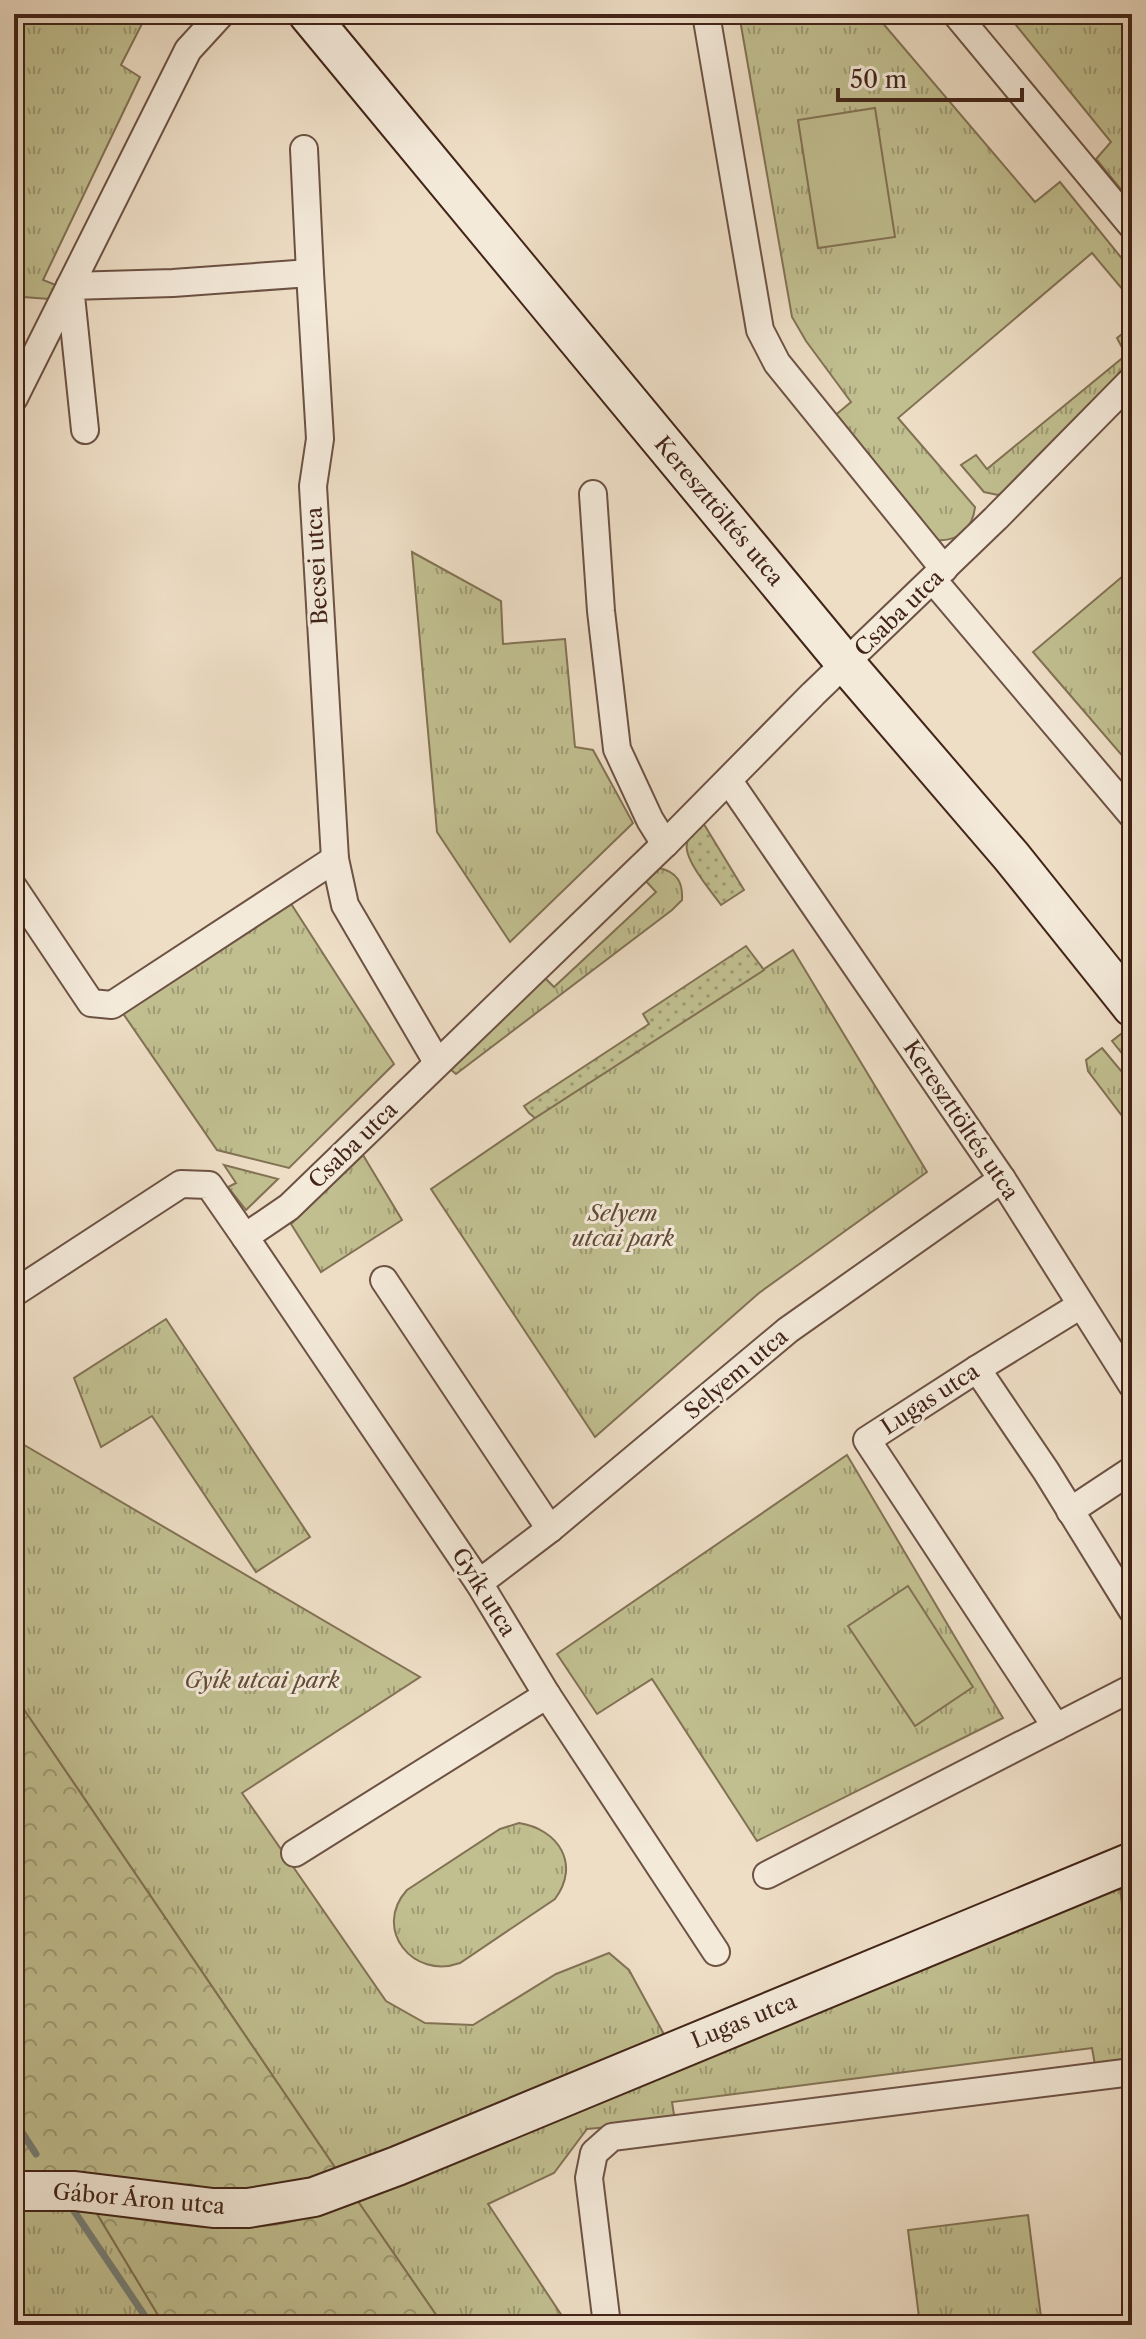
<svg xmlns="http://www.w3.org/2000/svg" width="1146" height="2339" viewBox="0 0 1146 2339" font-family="'Libre Caslon Text',serif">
	<defs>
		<pattern id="grass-tufts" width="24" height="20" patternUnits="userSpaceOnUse" patternTransform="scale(2)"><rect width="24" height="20" fill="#c1bf90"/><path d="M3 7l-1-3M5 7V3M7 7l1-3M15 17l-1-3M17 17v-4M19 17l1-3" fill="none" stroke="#9e9b75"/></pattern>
		<pattern id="forest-crowns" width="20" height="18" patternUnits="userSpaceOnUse" patternTransform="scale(2)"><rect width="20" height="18" fill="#c1bf90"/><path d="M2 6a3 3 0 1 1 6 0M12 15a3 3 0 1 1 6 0" fill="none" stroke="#9e9b75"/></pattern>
		<pattern id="garden-dots" width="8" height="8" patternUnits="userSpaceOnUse" patternTransform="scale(2)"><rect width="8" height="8" fill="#c1bf90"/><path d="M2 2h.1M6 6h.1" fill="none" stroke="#9e9b75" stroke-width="1.8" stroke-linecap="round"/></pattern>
	</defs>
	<rect width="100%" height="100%" fill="#eedec6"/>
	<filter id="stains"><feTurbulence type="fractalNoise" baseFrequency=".0025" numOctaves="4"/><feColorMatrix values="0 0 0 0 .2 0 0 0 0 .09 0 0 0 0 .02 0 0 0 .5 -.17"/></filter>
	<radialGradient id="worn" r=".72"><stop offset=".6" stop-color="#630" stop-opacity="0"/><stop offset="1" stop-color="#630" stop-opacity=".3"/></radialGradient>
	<!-- grass -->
	<g fill="url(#grass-tufts)" stroke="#827254" stroke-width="2">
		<polygon points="14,14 147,14 121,65 140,77 43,280 56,285 49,299 23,297 14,293"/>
		<path d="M739,14h136l160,188 25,-20 72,89v22l-4,3 -36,-43 -194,165 77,89c-2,21 -17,35 -38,33l-104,-123 18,-15 -45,-61 -14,-24z"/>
		<polygon points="1007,14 1132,14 1132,203 1096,159 1111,142"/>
		<polygon points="1132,326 1132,366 1008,489 998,495 984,492 961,465 976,455 987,469 1126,355 1117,338"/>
		<polygon points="412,552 501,601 503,644 565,639 575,747 593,750 633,823 510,942 437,832"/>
		<polygon points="1130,570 1132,572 1132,767 1033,652"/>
		<path d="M659,868c18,4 24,14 23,32l-10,10 -216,164 -6,-5 93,-93 11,11 102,-95 -13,-14 8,-8z"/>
		<polygon points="288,899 394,1064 289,1168 217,1150 122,1012"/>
		<polygon points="793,950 927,1172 759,1293 595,1437 431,1189 535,1118"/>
		<polygon points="1131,1026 1132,1027 1132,1066 1112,1041"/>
		<polygon points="1102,1048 1132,1084 1132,1129 1088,1071 1086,1060"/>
		<polygon points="363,1155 402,1220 321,1272 291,1224"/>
		<polygon points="224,1165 278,1179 246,1210 228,1187 236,1183"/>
		<polygon points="166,1319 310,1537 256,1572 152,1416 101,1447 74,1378"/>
		<polygon points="14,1439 420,1677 242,1793 386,2001 425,2023 473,2025 556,1974 609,1953 629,1970 666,2038 338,2172 14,1695"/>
		<polygon points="847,1455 1003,1718 757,1841 652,1679 597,1714 557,1654"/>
		<path d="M519,1823c39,6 62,41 36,76l-95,64c-47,17 -88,-34 -53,-73l93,-61z"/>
		<polygon points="1119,1880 1132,1984 1132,2062 1095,2065 1092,2048 672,2102 675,2121 587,2129 554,2173 488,2204 568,2325 443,2325 357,2200"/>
		<polygon points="41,2206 96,2212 164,2325 31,2325 24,2315 14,2321 14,2209"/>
		<polygon points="1028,2215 1042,2325 920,2325 908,2230"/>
	</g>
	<!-- forest -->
	<g fill="url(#forest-crowns)" stroke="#827254" stroke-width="2">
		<polygon points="14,1695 338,2172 271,2190 189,2191 14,2172"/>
		<path d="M357,2200l86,125h-279l-68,-113c64,10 133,24 197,9 22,-5 43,-14 64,-21z"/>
	</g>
	<!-- garden -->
	<g fill="url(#garden-dots)" stroke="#827254" stroke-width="2">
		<path d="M702,821l42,69 -23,15c-10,-14 -38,-46 -34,-62 2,-9 9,-15 15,-22z"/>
		<polygon points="746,946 764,970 535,1118 529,1113 524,1106 649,1024 643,1014"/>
	</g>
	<!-- pitch -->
	<g fill="#c1bf90" stroke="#827254" stroke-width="2">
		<polygon points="875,108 895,237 818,248 798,120"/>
		<polygon points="908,1586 973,1687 915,1726 848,1626"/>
	</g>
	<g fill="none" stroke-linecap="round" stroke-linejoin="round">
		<!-- stream -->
		<g stroke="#767f78" stroke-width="7">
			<polyline points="14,2120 36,2154"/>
			<polyline points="74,2211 151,2325"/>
		</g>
		<defs>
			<g id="street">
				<polyline points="706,14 760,330 777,363 944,569"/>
				<polyline points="956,14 1132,226"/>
				<polyline points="304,149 310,273"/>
				<polyline points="14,398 188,50 221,14"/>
				<polyline points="85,430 70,286 173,283 310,273 320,439 313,486 335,859 345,905 437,1062"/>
				<polyline points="593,494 601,611 617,749 650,820 665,844"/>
				<polyline points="933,580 1132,815"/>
				<polyline points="729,781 1002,1179 1132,1385"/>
				<polyline points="14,888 91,1003 112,1005 335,859"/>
				<polyline points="245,1237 479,1583 547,1695 716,1952"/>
				<polyline points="384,1280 550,1529"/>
				<polyline points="14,1293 181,1184 209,1185 245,1237 289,1207 665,844 813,694 996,518 1132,380"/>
				<polyline points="1081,1305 977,1369 867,1440 1056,1727 1132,1688"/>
				<polyline points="977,1369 1046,1471 1132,1610"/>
				<polyline points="1070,1511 1132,1470"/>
				<polyline points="479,1583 550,1529 788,1330 1002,1179"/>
				<polyline points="295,1853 547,1695"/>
				<polyline points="767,1875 1056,1727"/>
				<polyline points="607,2325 589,2178 594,2153 612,2137 1132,2072"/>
			</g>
			<g id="secondary">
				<polyline points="308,14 846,664 1011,856 1132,1007"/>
				<polyline points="14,2191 75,2191 213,2208 248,2208 314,2197 397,2166 1132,1862"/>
			</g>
		</defs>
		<!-- street casing -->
		<use href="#street" stroke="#6d5244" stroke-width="30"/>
		<!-- secondary casing -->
		<use href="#secondary" stroke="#422418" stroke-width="42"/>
		<!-- street -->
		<use href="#street" stroke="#f4eada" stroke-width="26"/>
		<!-- secondary -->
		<use href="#secondary" stroke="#f4eada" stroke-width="38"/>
	</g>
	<g text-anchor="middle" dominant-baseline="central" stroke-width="6" stroke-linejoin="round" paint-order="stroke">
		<!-- street labels -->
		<g font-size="22" fill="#422418" stroke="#f4eada">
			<text transform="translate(719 511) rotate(50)">Kereszttöltés utca</text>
			<text transform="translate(317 566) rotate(-93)">Becsei utca</text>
			<text transform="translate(899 613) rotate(-44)">Csaba utca</text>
			<text transform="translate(961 1120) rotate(56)">Kereszttöltés utca</text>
			<text transform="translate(353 1145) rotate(-44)">Csaba utca</text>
			<text transform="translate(736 1374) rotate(-40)">Selyem utca</text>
			<text transform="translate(930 1399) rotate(-33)">Lugas utca</text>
			<text transform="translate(484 1592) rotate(58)">Gyík utca</text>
			<text transform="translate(744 2021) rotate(-22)">Lugas utca</text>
			<text transform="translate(139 2199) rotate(5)">Gábor Áron utca</text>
		</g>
		<!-- park labels -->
		<g font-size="22" font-style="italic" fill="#624b36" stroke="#f4eada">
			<text x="623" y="1213">Selyem<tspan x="623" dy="25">utcai park</tspan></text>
			<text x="262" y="1680">Gyík utcai park</text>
		</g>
	</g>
	<!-- margin -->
	<rect width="1146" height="2339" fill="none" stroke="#eedec6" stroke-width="48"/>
	<rect x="16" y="16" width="1114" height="2307" fill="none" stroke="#422418" stroke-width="4"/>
	<rect x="24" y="24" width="1098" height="2291" fill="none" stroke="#422418" stroke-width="2"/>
	<!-- scale -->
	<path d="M838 88v12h184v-12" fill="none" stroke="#422418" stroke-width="4"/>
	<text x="850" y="88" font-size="24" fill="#422418" stroke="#f4eada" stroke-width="6" paint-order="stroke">50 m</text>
	<rect width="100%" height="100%" filter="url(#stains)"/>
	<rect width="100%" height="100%" fill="url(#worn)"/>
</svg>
